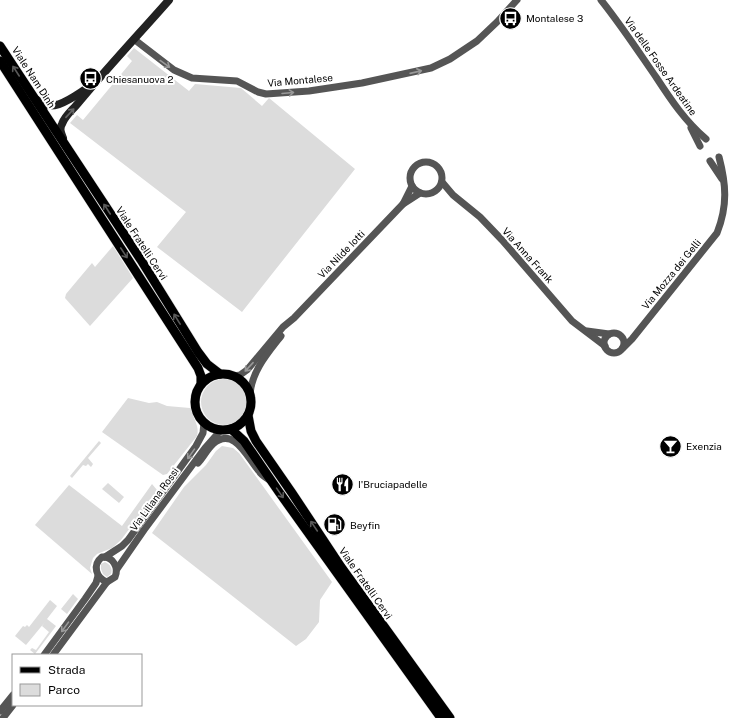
<svg xmlns="http://www.w3.org/2000/svg" width="732" height="718" viewBox="0 0 732 718" font-family="'Public Sans',sans-serif">
	<rect width="100%" height="100%" fill="#fff"/>
	<!-- green -->
	<g fill="#dcdcdc">
		<polygon points="134,48 189,91 195,84 241,88 262,106 269,98 355,169 242,312 157,247 186,212 70,123 77,115 83,120 132,61 127,56"/>
		<polygon points="113,246 133,278 90,326 65,298 66,294 92,263 95,267"/>
		<circle cx="224" cy="402" r="23"/>
		<path d="M128,398l21,5 8,-1 10,4 23,2 1,1c2,10 9,17 6,27l-30,38 -4,1 -61,-43z"/>
		<polygon points="99,441 101,443 88,458 93,464 91,467 88,464 86,466 83,465 72,478 70,476"/>
		<polygon points="222,446 233,448 239,453 332,582 320,600 319,622 306,639 296,646 152,533 184,487 206,465 216,451"/>
		<polygon points="108,483 124,497 119,503 102,489"/>
		<polygon points="152,484 157,490 155,494 121,540 112,548 97,554 93,558 90,568 92,574 35,525 69,485 122,526"/>
		<path d="M105,562c5,2 8,7 6,12l-4,3 -4,-3 -2,-5v-5z"/>
		<polygon points="73,594 78,599 67,614 61,609"/>
		<polygon points="50,600 57,606 47,619 56,626 35,654 30,650 32,648 36,650 49,632 42,626 45,622 26,645 15,636 23,626 25,627 27,625 29,627"/>
	</g>
	<g fill="none" stroke-linecap="round" stroke-linejoin="round">
		<defs>
			<g id="primary">
				<polyline points="0,46 141,260 198,352 207,364 220,374"/>
				<polyline points="0,61 198,368 201,376 201,384"/>
				<circle cx="223" cy="402" r="28"/>
				<polyline points="248,415 251,431 256,441 292,493 341,567 450,718"/>
				<polyline points="231,429 244,441 279,492 441,718"/>
			</g>
		</defs>
		<!-- primary casing -->
		<use href="#primary" stroke="#dbdbdb" stroke-width="10"/>
		<!-- tertiary -->
		<g stroke="#555" stroke-width="7">
			<path d="M601,0c20,25 37,51 55,77 15,23 29,44 50,62"/>
			<polyline points="135,40 174,70 192,78 237,81 258,92 266,94 309,91 362,83 431,68 450,59 477,41 497,22 517,0"/>
			<polyline points="691,128 700,146"/>
			<polyline points="710,161 722,179"/>
			<circle cx="426" cy="178" r="16"/>
			<polyline points="442,182 453,195 480,217 502,240 572,321 605,346"/>
			<polyline points="403,204 412,186"/>
			<polyline points="587,331 609,334"/>
			<circle cx="614" cy="343" r="10"/>
			<path d="M623,348l9,-9 85,-106c11,-28 9,-49 2,-76"/>
			<polyline points="235,376 240,375 247,370 283,327 294,318 403,204 420,193"/>
			<path d="M250,394c2,-23 17,-40 31,-58"/>
			<path d="M198,463c6,-6 9,-14 15,-19 21,-19 35,15 46,27 2,4 6,6 9,8"/>
			<path d="M102,557c11,-1 17,11 13,20l-8,5c-11,-4 -15,-17 -5,-25z"/>
			<polyline points="105,557 122,546 128,540 196,446 203,433 204,422"/>
			<polyline points="117,569 144,530 205,448 221,430"/>
			<polyline points="44,655 85,599 96,583 98,576"/>
			<polyline points="53,655 107,582"/>
			<polyline points="0,711 13,695"/>
			<polyline points="3,718 13,705"/>
		</g>
		<!-- secondary -->
		<g stroke="#222" stroke-width="8">
			<path d="M37,100c16,15 37,-4 52,-13"/>
			<path d="M63,138c-2,-5 -4,-9 -1,-14 3,-9 12,-15 17,-22 29,-35 60,-68 90,-102"/>
		</g>
		<!-- primary -->
		<use href="#primary" stroke="#000" stroke-width="9"/>
	</g>
	<!-- one-way arrows -->
	<defs><path id="oneway-shaft" d="M-6 0H5M1.5-3L5.5 0L1.5 3" fill="none" stroke-width="1.6" stroke-linecap="round" stroke-linejoin="round"/></defs>
	<g stroke="#999">
		<use href="#oneway-shaft" transform="translate(165 64) rotate(36)"/>
		<use href="#oneway-shaft" transform="translate(416 72) rotate(-13)"/>
		<use href="#oneway-shaft" transform="translate(288 93) rotate(-5)"/>
		<use href="#oneway-shaft" transform="translate(249 367) rotate(133)"/>
		<use href="#oneway-shaft" transform="translate(191 454) rotate(125)"/>
		<use href="#oneway-shaft" transform="translate(65 627) rotate(126)"/>
	</g>
	<g stroke="#595959">
		<use href="#oneway-shaft" transform="translate(16 71) rotate(-123)"/>
		<use href="#oneway-shaft" transform="translate(107 209) rotate(-123)"/>
		<use href="#oneway-shaft" transform="translate(124 253) rotate(57)"/>
		<use href="#oneway-shaft" transform="translate(177 319) rotate(-122)"/>
		<use href="#oneway-shaft" transform="translate(280 493) rotate(55)"/>
		<use href="#oneway-shaft" transform="translate(314 526) rotate(-124)"/>
	</g>
	<use stroke="#646464" href="#oneway-shaft" transform="translate(70 113) rotate(-47)"/>
	<!-- icons -->
	<defs>
		<symbol id="bus-disc" viewBox="-11 -11 22 22"><circle r="9.5" fill="#000" stroke="#fff"/><path d="M-5-6H5V4H4V6H2V4H-2V6H-4V4H-5ZM-3.5-4V0h7V-4ZM-3.5 1.2v1.5H-2V1.2ZM2 1.2v1.5H3.5V1.2Z" fill="#fff"/></symbol>
		<symbol id="bar-disc" viewBox="-11 -11 22 22"><circle r="9.5" fill="#000" stroke="#fff"/><path d="M-6-5H6L.8 .8V4.5H3.5V6h-7V4.5H-.8V.8Z" fill="#fff"/></symbol>
		<symbol id="restaurant-disc" viewBox="-11 -11 22 22"><circle r="9.5" fill="#000" stroke="#fff"/><path d="M-5-6h1v4h1v-4h1v4h1v-4h1v5L-1.5 .5V6h-2V.5L-5-1ZM5-6V6H3V1.5H1.5Q1.5-4 5-6Z" fill="#fff"/></symbol>
		<symbol id="fuel-disc" viewBox="-11 -11 22 22"><circle r="9.5" fill="#000" stroke="#fff"/><path d="M-5.5-6h7V0h2V4h1.3V-2.5L3-4.5l.8-.8L6-3V5H2.5V1h-1V6h-7ZM-4.2-4.7v3.2H.2V-4.7Z" fill="#fff"/></symbol>
	</defs>
	<g fill-rule="evenodd">
		<use href="#bus-disc" x="498" y="6" width="25" height="25"/>
		<use href="#bus-disc" x="78" y="66" width="25" height="25"/>
		<use href="#bar-disc" x="658" y="434" width="25" height="25"/>
		<use href="#restaurant-disc" x="330" y="472" width="25" height="25"/>
		<use href="#fuel-disc" x="322" y="512" width="25" height="25"/>
	</g>
	<g text-anchor="middle" dominant-baseline="central" stroke-width="4" stroke-linejoin="round" paint-order="stroke">
		<!-- poi labels -->
		<g font-size="10" fill="#000" stroke="#fff" text-anchor="start">
			<text x="526" y="18">Montalese 3</text>
			<text x="106" y="79">Chiesanuova 2</text>
			<text x="686" y="446">Exenzia</text>
			<text x="358" y="484">I'Bruciapadelle</text>
			<text x="350" y="525">Beyfin</text>
		</g>
		<!-- street labels -->
		<g font-size="10" fill="#000" stroke="#fff">
			<text transform="translate(661 66) rotate(55)">Via delle Fosse Ardeatine</text>
			<text transform="translate(34 77) rotate(57)">Viale Nam Dinh</text>
			<text transform="translate(300 80) rotate(-5)">Via Montalese</text>
			<text transform="translate(142 243) rotate(57)">Viale Fratelli Cervi</text>
			<text transform="translate(341 254) rotate(-46)">Via Nilde Iotti</text>
			<text transform="translate(528 255) rotate(48)">Via Anna Frank</text>
			<text transform="translate(671 274) rotate(-51)">Via Mozza dei Gelli</text>
			<text transform="translate(154 499) rotate(-54)">Via Liliana Rossi</text>
			<text transform="translate(366 583) rotate(55)">Viale Fratelli Cervi</text>
		</g>
	</g>
	<!-- legend -->
	<rect x="12" y="654" width="130" height="52" fill="#ffffff" stroke="#999999"/>
	<rect x="20" y="667" width="20" height="6" fill="#000000" stroke="#999999"/>
	<text x="48" y="674" font-size="12" fill="#000000">Strada</text>
	<rect x="20" y="684" width="20" height="12" fill="#dcdcdc" stroke="#999999"/>
	<text x="48" y="694" font-size="12" fill="#000000">Parco</text>
</svg>
